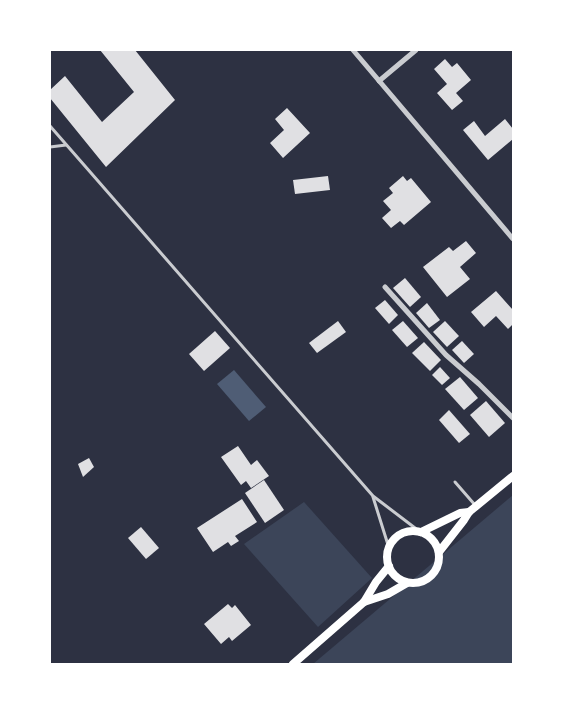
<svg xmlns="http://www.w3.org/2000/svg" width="563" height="714" viewBox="0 0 563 714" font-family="Roboto,sans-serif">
	<rect width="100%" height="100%" fill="#2d3142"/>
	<!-- green -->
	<g fill="#3c4559">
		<polygon points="513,495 513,664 313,664"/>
		<polygon points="304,502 372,578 318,627 244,544"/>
	</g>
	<!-- water -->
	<polygon fill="#4f5d75" points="234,370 266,407 249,421 217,384"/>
	<!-- building -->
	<g fill="#e0e0e3">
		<polygon points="100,50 135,50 175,100 106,167 50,98 50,90 65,76 102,122 134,92"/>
		<polygon points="445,59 452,67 457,63 471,80 456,93 463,101 452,110 437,93 447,84 434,69"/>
		<polygon points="287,108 310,133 283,158 270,143 284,130 275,119"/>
		<polygon points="505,119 513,129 513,139 488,160 463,130 474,121 485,136"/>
		<polygon points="328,176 330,190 295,194 293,180"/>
		<polygon points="403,176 407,181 411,178 431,202 404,225 400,221 391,228 382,218 391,210 383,201 393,193 389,188"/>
		<polygon points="466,241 476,253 460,267 470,279 447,297 423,267 449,247 453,251"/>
		<polygon points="405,278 421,297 410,307 393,288"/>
		<polygon points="496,291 513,310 513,324 508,329 496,316 484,327 471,312"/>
		<polygon points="385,300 398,315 389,324 375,308"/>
		<polygon points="427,303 440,320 429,328 416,313"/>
		<polygon points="338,321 346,332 317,353 309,343"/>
		<polygon points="403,321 418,338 407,347 392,330"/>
		<polygon points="445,321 459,336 447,347 433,332"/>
		<polygon points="215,331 230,348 204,371 189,354"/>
		<polygon points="462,341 474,354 464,363 452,350"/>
		<polygon points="424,342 441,360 430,371 412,353"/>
		<polygon points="440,367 450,378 442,385 432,375"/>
		<polygon points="460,377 478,398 464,410 445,389"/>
		<polygon points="486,401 505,423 489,437 470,415"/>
		<polygon points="449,410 470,434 459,443 439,420"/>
		<polygon points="238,446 251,465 257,460 269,476 251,488 246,481 241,485 221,457"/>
		<polygon points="89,458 94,467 83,477 78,464"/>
		<polygon points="264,480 284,510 265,523 245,493"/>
		<polygon points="242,499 257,522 235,536 239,541 231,546 228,542 213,552 197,528"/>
		<polygon points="141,527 159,548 146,559 128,538"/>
		<polygon points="228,604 232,608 235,605 251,625 232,641 229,637 221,644 204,624"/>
	</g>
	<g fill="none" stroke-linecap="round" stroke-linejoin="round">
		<!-- service -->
		<g stroke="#caccd0" stroke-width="3">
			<polyline points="50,126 373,496 419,531"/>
			<polyline points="50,147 66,145"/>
			<polyline points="455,482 475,505"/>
			<polyline points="373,497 389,548"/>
		</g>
		<!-- minor -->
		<g stroke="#caccd0" stroke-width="5">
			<polyline points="353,50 513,239"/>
			<polyline points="379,81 416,50"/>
			<polyline points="385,287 446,355 479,384 513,418"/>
		</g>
		<!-- secondary -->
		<g stroke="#fff" stroke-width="8">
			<circle cx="413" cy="557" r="26"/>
			<polyline points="421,532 460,513 469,512"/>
			<polyline points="439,552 464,520 469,512 513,476"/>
			<polyline points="364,602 388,594 407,583"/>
			<polyline points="293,664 364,602 376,582 389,566"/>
		</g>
	</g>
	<!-- border -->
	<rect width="563" height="714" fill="none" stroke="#ffffff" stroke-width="102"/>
</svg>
